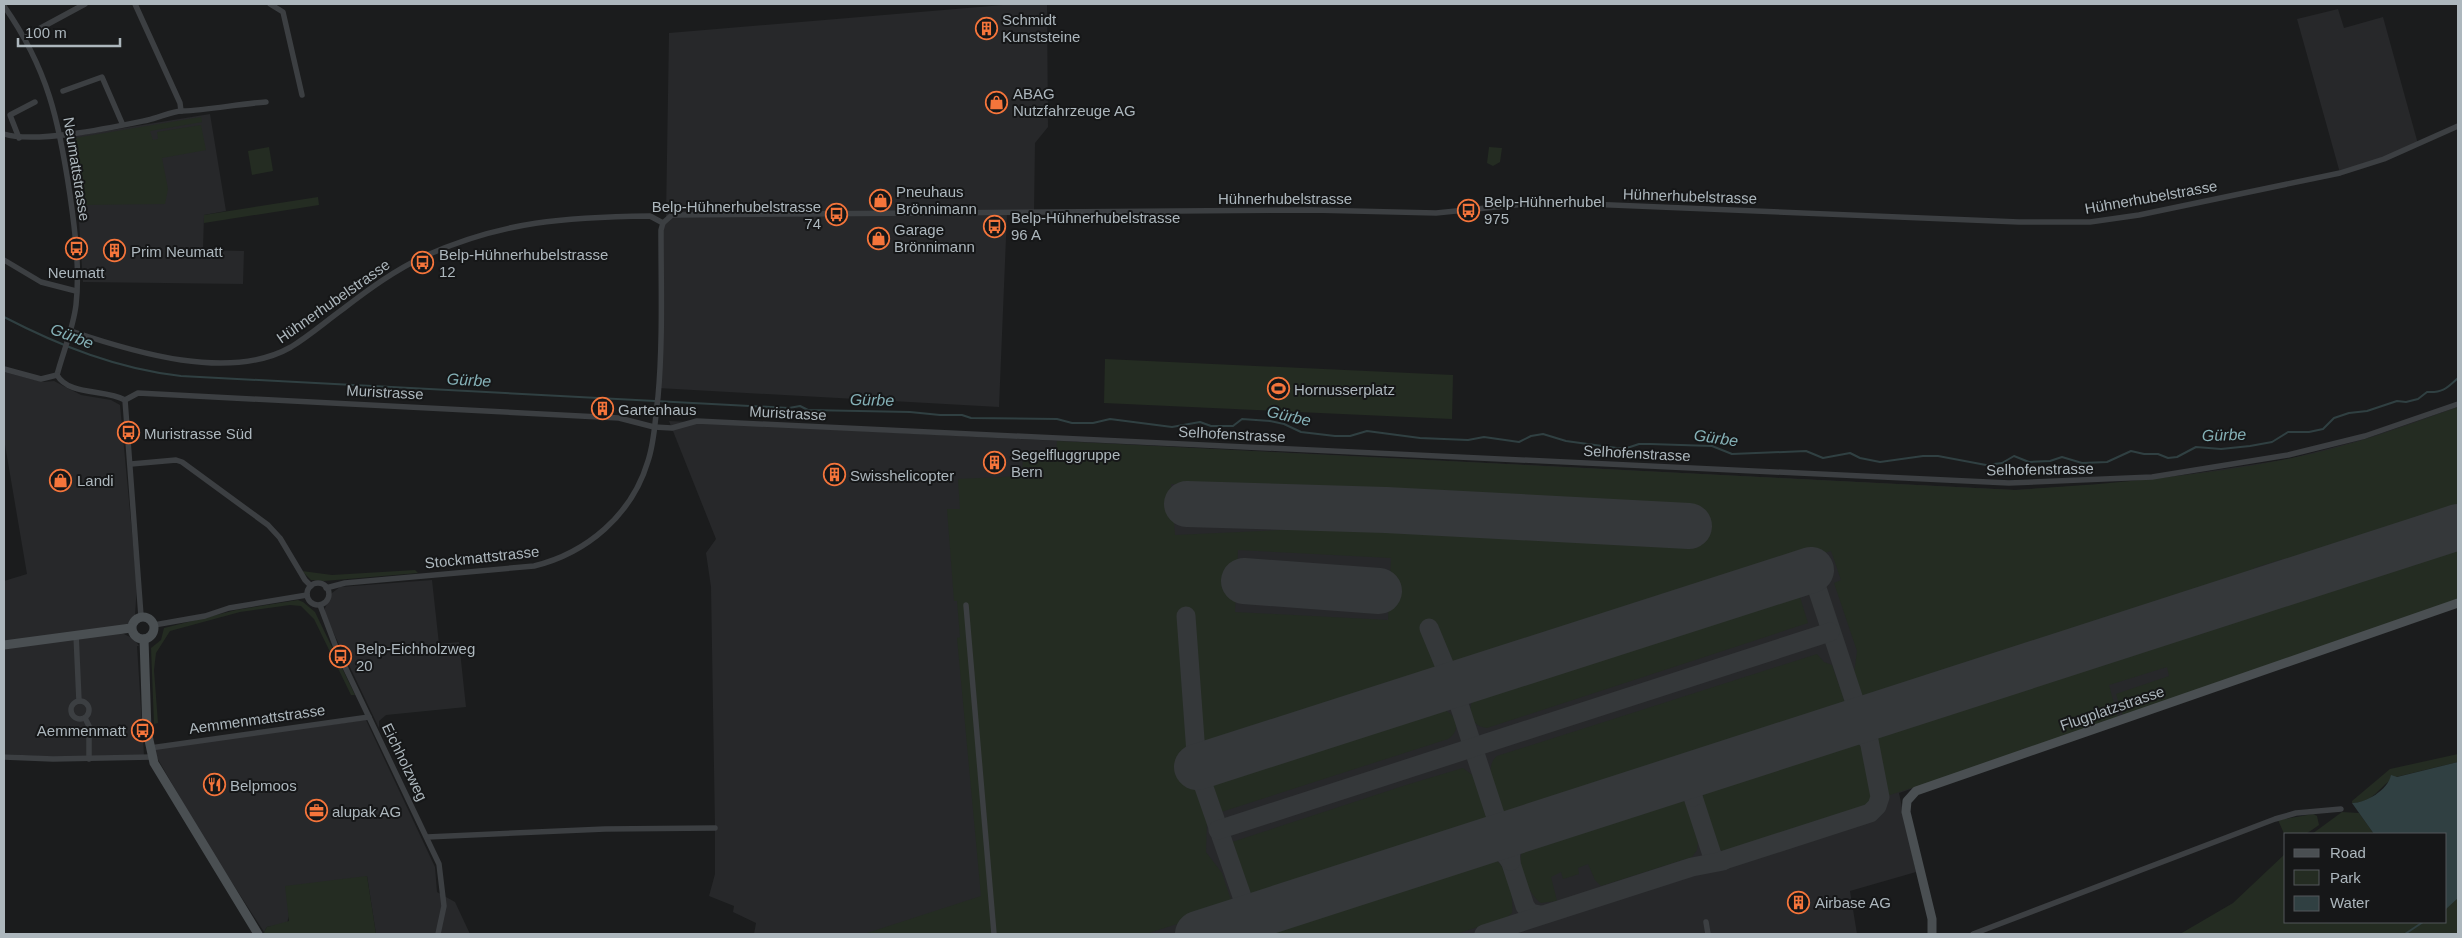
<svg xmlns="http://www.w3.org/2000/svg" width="2462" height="938" viewBox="0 0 2462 938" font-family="Helvetica,sans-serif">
	<rect width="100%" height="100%" fill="#1b1c1d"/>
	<!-- built -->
	<g fill="#27282a">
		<polygon points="1015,4 1047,4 1048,127 1035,143 1034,213 1007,214 999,407 658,388 661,235 666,217 669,33"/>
		<polygon points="2338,9 2344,28 2383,17 2418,144 2340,173 2297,19"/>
		<polygon points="210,114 226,211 204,215 203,250 244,251 243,284 83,282 78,208 69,144 75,136"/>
		<polygon points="4,372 43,382 54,381 81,395 111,400 120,405 137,586 135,615 122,633 134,639 139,646 137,646 144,755 55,757 4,754 4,581 27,574 4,439"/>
		<polygon points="2458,407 2458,600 1899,793 1916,872 1850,891 1857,934 754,934 756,923 733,912 734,906 709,896 715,874 715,828 711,587 706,553 716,539 669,421 2015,490 2138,482 2289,459 2365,439"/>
		<polygon points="432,580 439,644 459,642 466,707 386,715 379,721 379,728 325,615 325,608 332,593 340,587"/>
		<polygon points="366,720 435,867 437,892 455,902 470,934 376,934 367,876 289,916 287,923 267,927 264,932 207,844 156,756 153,748"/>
	</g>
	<!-- green -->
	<g fill="#242c22" fill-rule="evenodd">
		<polygon points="201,117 202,122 150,131 153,140 158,139 157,132 201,125 206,150 162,158 168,189 165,204 80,205 71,146 74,141 76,142 75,138"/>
		<polygon points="269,147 273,171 252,175 248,151"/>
		<polygon points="1489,147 1502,148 1500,162 1493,166 1487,163"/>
		<polygon points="318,197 319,205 204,223 204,215"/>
		<polygon points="1105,359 1453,375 1452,419 1104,403"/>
		<path d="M2458,407v104l-173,57 -2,-9 -29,9 -6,11 -389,124 -5,-29 3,-23 -23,-68 7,-3 -10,-29 -629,202 -11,-137 -10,1 9,154 17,48 -1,33 16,21 11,33 -87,28h-282l117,-38 -24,-258 3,-1 -3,-36h-3l-7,-92h13l-2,-30 64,-3 1,-21 33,1 1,-15 958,49c91,-6 182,-13 272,-31 59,-11 115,-32 171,-52zM1171,484l532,24 -3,32 -309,-15 -216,10zM1238,550l153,8 -3,62 -153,-8z"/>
		<polygon points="2458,543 2458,600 2123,716 2116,694 2169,676 2167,667 2109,685 2118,718 2045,744 2024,748 2013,755 1887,796 1874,739 1876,734 1883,729 2247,612 2296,602 2295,596"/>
		<polygon points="415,570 418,573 324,581 311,580 302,571 332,575"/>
		<path d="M1799,594l9,29 -321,105c-14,-1 -18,-12 -16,-24l8,-8z"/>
		<polygon points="298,600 303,602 315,612 355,695 351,695 314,619 301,606 290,605 240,612 170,631 156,653 154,670 158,723 154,724 151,648 161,640 164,628 236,610"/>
		<path d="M1817,654l7,8 8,3 15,43 -342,110c-5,-16 -24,-50 -8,-62z"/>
		<path d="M1442,709c15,5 20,21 6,30l-230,74 -11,-29z"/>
		<path d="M1854,741c14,5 25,54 16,66l-140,47 -12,-5 -16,-48 2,-10 11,-8 127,-41z"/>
		<path d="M2458,754v8l-62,15c-18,9 -21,26 -44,26v-2l38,-32z"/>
		<polygon points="1463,768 1475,777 1488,824 1247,902 1229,843 1406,785"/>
		<path d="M1674,797l6,1 6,5 12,39 -1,8 -5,7 -91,29 -6,-6 -7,-16 -10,4 1,6 -16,5 -2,-7 -10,5 6,24 -16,2c-13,-8 -28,-44 -16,-57z"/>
		<polygon points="2342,812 2359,813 2374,834 2312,834"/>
		<polygon points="2313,814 2317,816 2319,825 2306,834 2286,834 2286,838 2278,820"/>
		<polygon points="2286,853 2286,922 2446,922 2446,900 2458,890 2458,934 2180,934 2233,903"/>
		<path d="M1491,857c16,6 23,39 21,56l-6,5 -50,16h-192l8,-7z"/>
		<polygon points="367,876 376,934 265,934 264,932 267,927 289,921 285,886"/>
	</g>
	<!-- water -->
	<path fill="#304042" d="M2458,762v136l-12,11v-75h-72l-22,-31c14,0 36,-13 39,-28l6,2z"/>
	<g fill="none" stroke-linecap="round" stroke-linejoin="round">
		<!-- stream -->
		<g stroke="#304042" stroke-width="2">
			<path d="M4,317c56,29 114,52 177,59l608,32 11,-2 8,4 102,2 30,3h22l9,3 86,1 15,4h21l17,-4 62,8 28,-5 11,4h22l9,-7 28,2 14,3 17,8 34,4h15l17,-5 53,7 48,2 16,-3 35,5 12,-6 12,-2 23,7 58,8 15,-5h11l62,2 20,8 74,-3 17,7 27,-5 10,5 20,4 43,-6h15l48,9 16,-2 12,-7 15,6 21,-1 12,-4 20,6 25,-1 24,-11 13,3h14l10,4 9,-1 19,-10 25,2 29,-3 22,-4 16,-10h21l14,-3 11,-11 15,-5 18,-2 30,-10 9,1 12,-3 9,-7c16,1 20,-4 31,-14"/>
			<polyline points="2405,934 2423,922"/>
		</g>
		<!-- taxiway -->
		<g stroke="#35383a" stroke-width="19">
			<polyline points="1811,570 1867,739"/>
			<polyline points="1186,616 1197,767 1255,934"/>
			<polyline points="1429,628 1453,686 1525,906 1530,913 1540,915"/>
			<path d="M1838,729c13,-4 22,-2 29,10"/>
			<polyline points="1706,770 1693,782 1693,797 1712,855 1716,860 1723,861"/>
			<path d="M1663,784c13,-2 25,0 30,13"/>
			<polyline points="1218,830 1830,632"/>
			<path d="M1472,846c17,-3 29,1 38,15"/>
			<path d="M1511,861c-2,-16 5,-26 19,-34"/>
			<polyline points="1221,927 1238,927 1251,934"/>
			<polyline points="1258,934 1262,921 1277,909"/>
			<polyline points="1484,934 1692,867 1718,862 1870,813 1877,806 1880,797 1867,730 1874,718 1893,710"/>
		</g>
		<!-- runway -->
		<g stroke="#35383a" stroke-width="46">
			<polyline points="1187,504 1386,510 1689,526"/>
			<polyline points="1244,581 1379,591"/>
			<polyline points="1197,767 1811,570"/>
			<polyline points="1198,934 2458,527"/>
		</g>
		<!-- street -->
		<g stroke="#3c3f42" stroke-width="5.5">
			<polyline points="135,4 180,103 181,111"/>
			<polyline points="270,4 283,12 302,95"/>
			<path d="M4,6c44,63 55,115 66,189 5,35 10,74 6,110 -3,24 -13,47 -19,70"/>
			<polyline points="24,37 85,4"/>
			<polyline points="63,91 102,77 122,123"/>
			<path d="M4,134c32,10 110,-7 144,-14 10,-2 25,-9 34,-9 28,-1 55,-7 84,-9"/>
			<polyline points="19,138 10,115 35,102"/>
			<polyline points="4,260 41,282 76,291"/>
			<path d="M71,331c62,21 159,51 220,16 18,-11 34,-25 52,-38 26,-20 52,-39 82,-53 78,-35 142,-39 225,-40l13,7"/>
			<polyline points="4,369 41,379 57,375"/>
			<path d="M57,375c12,21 48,14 68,25"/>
			<polyline points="125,400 138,393 619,418 654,427 672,428 697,421 2009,483 2152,477 2288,455 2365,436 2458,404"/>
			<polyline points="125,400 141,616"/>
			<polyline points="131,464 176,460 182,462 268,525 280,538 305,580 311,586"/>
			<circle cx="318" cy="594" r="11"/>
			<path d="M326,588l19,-5 189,-17c53,-13 98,-51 114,-105 7,-21 7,-43 10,-64 5,-55 3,-111 3,-167l2,-7 9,-8 640,-5 124,3 101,-10h27l455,19h71l49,-7 201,-42 44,-14 74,-33"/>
			<polyline points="320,605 337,650 439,864 444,906 438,934"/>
			<polyline points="966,605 994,934"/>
			<polyline points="154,625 205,616 229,608 307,595"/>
			<polyline points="76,634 79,701"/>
			<circle cx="80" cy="710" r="9"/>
			<polyline points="85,718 89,726 89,759"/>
			<polyline points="150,748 369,717"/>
			<polyline points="4,757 53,759 152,757"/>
			<polyline points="427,837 605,829 715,828"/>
			<polyline points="1706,922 1708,934"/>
			<polyline points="1973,934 2275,819 2296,813 2341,809"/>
		</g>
		<!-- secondary -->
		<g stroke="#4a4f52" stroke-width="9">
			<circle cx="143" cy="628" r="11"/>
			<polyline points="144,639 147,731 154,763 258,934"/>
			<polyline points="4,645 131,628"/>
			<polyline points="1932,934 1932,919 1906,812 1907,801 1916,791 2458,603"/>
		</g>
	</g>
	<!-- icons -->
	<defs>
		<symbol id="building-ring" viewBox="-11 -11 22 22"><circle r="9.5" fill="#161718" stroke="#f5753b" stroke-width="1.5"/><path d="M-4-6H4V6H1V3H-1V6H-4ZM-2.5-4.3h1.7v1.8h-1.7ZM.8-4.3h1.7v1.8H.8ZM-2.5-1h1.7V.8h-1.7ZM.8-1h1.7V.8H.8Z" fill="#f5753b"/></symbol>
		<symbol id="shop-ring" viewBox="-11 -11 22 22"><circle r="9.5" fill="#161718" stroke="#f5753b" stroke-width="1.5"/><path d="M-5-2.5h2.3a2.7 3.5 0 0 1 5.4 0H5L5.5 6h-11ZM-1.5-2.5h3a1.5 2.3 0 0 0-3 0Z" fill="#f5753b"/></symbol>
		<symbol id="bus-ring" viewBox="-11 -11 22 22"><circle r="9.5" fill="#161718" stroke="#f5753b" stroke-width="1.5"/><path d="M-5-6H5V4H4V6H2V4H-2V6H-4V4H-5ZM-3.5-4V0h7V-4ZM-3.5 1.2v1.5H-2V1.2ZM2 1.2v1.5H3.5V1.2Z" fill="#f5753b"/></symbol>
		<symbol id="stadium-ring" viewBox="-11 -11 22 22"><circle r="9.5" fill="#161718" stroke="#f5753b" stroke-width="1.5"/><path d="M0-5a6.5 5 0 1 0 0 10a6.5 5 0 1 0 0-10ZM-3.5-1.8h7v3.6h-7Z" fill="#f5753b"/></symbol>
		<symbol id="restaurant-ring" viewBox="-11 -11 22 22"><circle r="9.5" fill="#161718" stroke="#f5753b" stroke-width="1.5"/><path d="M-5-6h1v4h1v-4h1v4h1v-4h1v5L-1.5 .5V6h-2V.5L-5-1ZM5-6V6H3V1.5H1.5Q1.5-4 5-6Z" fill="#f5753b"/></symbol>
		<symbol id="office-ring" viewBox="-11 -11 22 22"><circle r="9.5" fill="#161718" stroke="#f5753b" stroke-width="1.5"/><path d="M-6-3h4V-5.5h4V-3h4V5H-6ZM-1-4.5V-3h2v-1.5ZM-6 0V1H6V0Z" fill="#f5753b"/></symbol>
	</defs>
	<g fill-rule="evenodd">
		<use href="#building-ring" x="974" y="16" width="25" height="25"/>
		<use href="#shop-ring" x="984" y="90" width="25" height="25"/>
		<use href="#shop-ring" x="868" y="188" width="25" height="25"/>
		<use href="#bus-ring" x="1456" y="198" width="25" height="25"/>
		<use href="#bus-ring" x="824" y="202" width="25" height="25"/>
		<use href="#bus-ring" x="982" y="214" width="25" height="25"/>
		<use href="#shop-ring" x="866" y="226" width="25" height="25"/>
		<use href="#bus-ring" x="64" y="236" width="25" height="25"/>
		<use href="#building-ring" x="102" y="238" width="25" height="25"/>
		<use href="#bus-ring" x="410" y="250" width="25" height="25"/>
		<use href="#stadium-ring" x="1266" y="376" width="25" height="25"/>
		<use href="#building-ring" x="590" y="396" width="25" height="25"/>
		<use href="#bus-ring" x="116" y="420" width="25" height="25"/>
		<use href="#building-ring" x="982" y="450" width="25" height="25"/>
		<use href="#building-ring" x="822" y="462" width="25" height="25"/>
		<use href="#shop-ring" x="48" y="468" width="25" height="25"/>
		<use href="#bus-ring" x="328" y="644" width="25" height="25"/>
		<use href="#bus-ring" x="130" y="718" width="25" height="25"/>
		<use href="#restaurant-ring" x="202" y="772" width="25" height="25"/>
		<use href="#office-ring" x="304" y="798" width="25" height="25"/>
		<use href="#building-ring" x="1786" y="890" width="25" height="25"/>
	</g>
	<g text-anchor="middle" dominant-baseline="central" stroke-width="4" stroke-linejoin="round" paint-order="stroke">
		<!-- poi labels -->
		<g font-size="15" fill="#adb7bd" stroke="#161718" text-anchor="start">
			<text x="1002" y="19">Schmidt<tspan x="1002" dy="17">Kunststeine</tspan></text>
			<text x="1013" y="93">ABAG<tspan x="1013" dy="17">Nutzfahrzeuge AG</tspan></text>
			<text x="896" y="191">Pneuhaus<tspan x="896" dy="17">Brönnimann</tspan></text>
			<text x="1484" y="201">Belp-Hühnerhubel<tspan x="1484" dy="17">975</tspan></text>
			<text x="821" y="206" text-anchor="end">Belp-Hühnerhubelstrasse<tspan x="821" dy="17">74</tspan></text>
			<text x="1011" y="217">Belp-Hühnerhubelstrasse<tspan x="1011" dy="17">96 A</tspan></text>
			<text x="894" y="229">Garage<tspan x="894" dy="17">Brönnimann</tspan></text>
			<text x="131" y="251">Prim Neumatt</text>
			<text x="439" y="254">Belp-Hühnerhubelstrasse<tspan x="439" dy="17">12</tspan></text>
			<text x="76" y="272" text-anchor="middle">Neumatt</text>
			<text x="1294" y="389">Hornusserplatz</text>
			<text x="618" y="409">Gartenhaus</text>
			<text x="144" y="433">Muristrasse Süd</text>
			<text x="1011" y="454">Segelfluggruppe<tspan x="1011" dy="17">Bern</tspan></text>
			<text x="850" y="475">Swisshelicopter</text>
			<text x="77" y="480">Landi</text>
			<text x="356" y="648">Belp-Eichholzweg<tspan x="356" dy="17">20</tspan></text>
			<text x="126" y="730" text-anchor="end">Aemmenmatt</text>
			<text x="230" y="785">Belpmoos</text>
			<text x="332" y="811">alupak AG</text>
			<text x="1815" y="902">Airbase AG</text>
		</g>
		<!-- street labels -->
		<g font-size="15" fill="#adb7bd" stroke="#161718">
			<text transform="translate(77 169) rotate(81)">Neumattstrasse</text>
			<text transform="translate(1690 196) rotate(2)">Hühnerhubelstrasse</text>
			<text transform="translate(2151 197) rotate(-10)">Hühnerhubelstrasse</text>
			<text x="1285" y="198">Hühnerhubelstrasse</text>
			<text transform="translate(333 301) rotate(-35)">Hühnerhubelstrasse</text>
			<text transform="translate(385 392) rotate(3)">Muristrasse</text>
			<text transform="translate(788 413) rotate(3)">Muristrasse</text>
			<text transform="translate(1232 434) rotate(3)">Selhofenstrasse</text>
			<text transform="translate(1637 453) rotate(3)">Selhofenstrasse</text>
			<text transform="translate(2040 469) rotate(-1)">Selhofenstrasse</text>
			<text transform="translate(482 557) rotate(-6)">Stockmattstrasse</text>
			<text transform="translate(2112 708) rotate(-19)">Flugplatzstrasse</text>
			<text transform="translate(257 719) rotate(-8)">Aemmenmattstrasse</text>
			<text transform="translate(405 762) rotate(64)">Eichholzweg</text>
		</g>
		<!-- water labels -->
		<g font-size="16" font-style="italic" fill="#85b1b7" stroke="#161718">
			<text transform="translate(72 336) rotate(21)">Gürbe</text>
			<text transform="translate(469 380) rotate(3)">Gürbe</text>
			<text transform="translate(872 400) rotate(1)">Gürbe</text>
			<text transform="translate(1289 416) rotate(13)">Gürbe</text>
			<text transform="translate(2224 435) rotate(-2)">Gürbe</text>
			<text transform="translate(1716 438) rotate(8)">Gürbe</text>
		</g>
	</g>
	<!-- border -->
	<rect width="2462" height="938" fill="none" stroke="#adb7bd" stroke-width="10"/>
	<!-- legend -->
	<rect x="2284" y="833" width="162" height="90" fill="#161718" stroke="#52575a"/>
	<rect x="2294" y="849" width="25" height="8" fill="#4a4f52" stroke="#52575a"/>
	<text x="2330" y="858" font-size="15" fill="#adb7bd">Road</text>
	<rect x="2294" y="870" width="25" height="15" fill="#242c22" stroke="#52575a"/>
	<text x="2330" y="883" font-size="15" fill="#adb7bd">Park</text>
	<rect x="2294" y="896" width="25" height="15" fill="#304042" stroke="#52575a"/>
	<text x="2330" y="908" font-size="15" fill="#adb7bd">Water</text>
	<!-- scale -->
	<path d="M18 38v8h102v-8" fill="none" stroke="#adb7bd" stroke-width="2.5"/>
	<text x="25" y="38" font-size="15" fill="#adb7bd" stroke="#161718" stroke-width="4" paint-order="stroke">100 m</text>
</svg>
